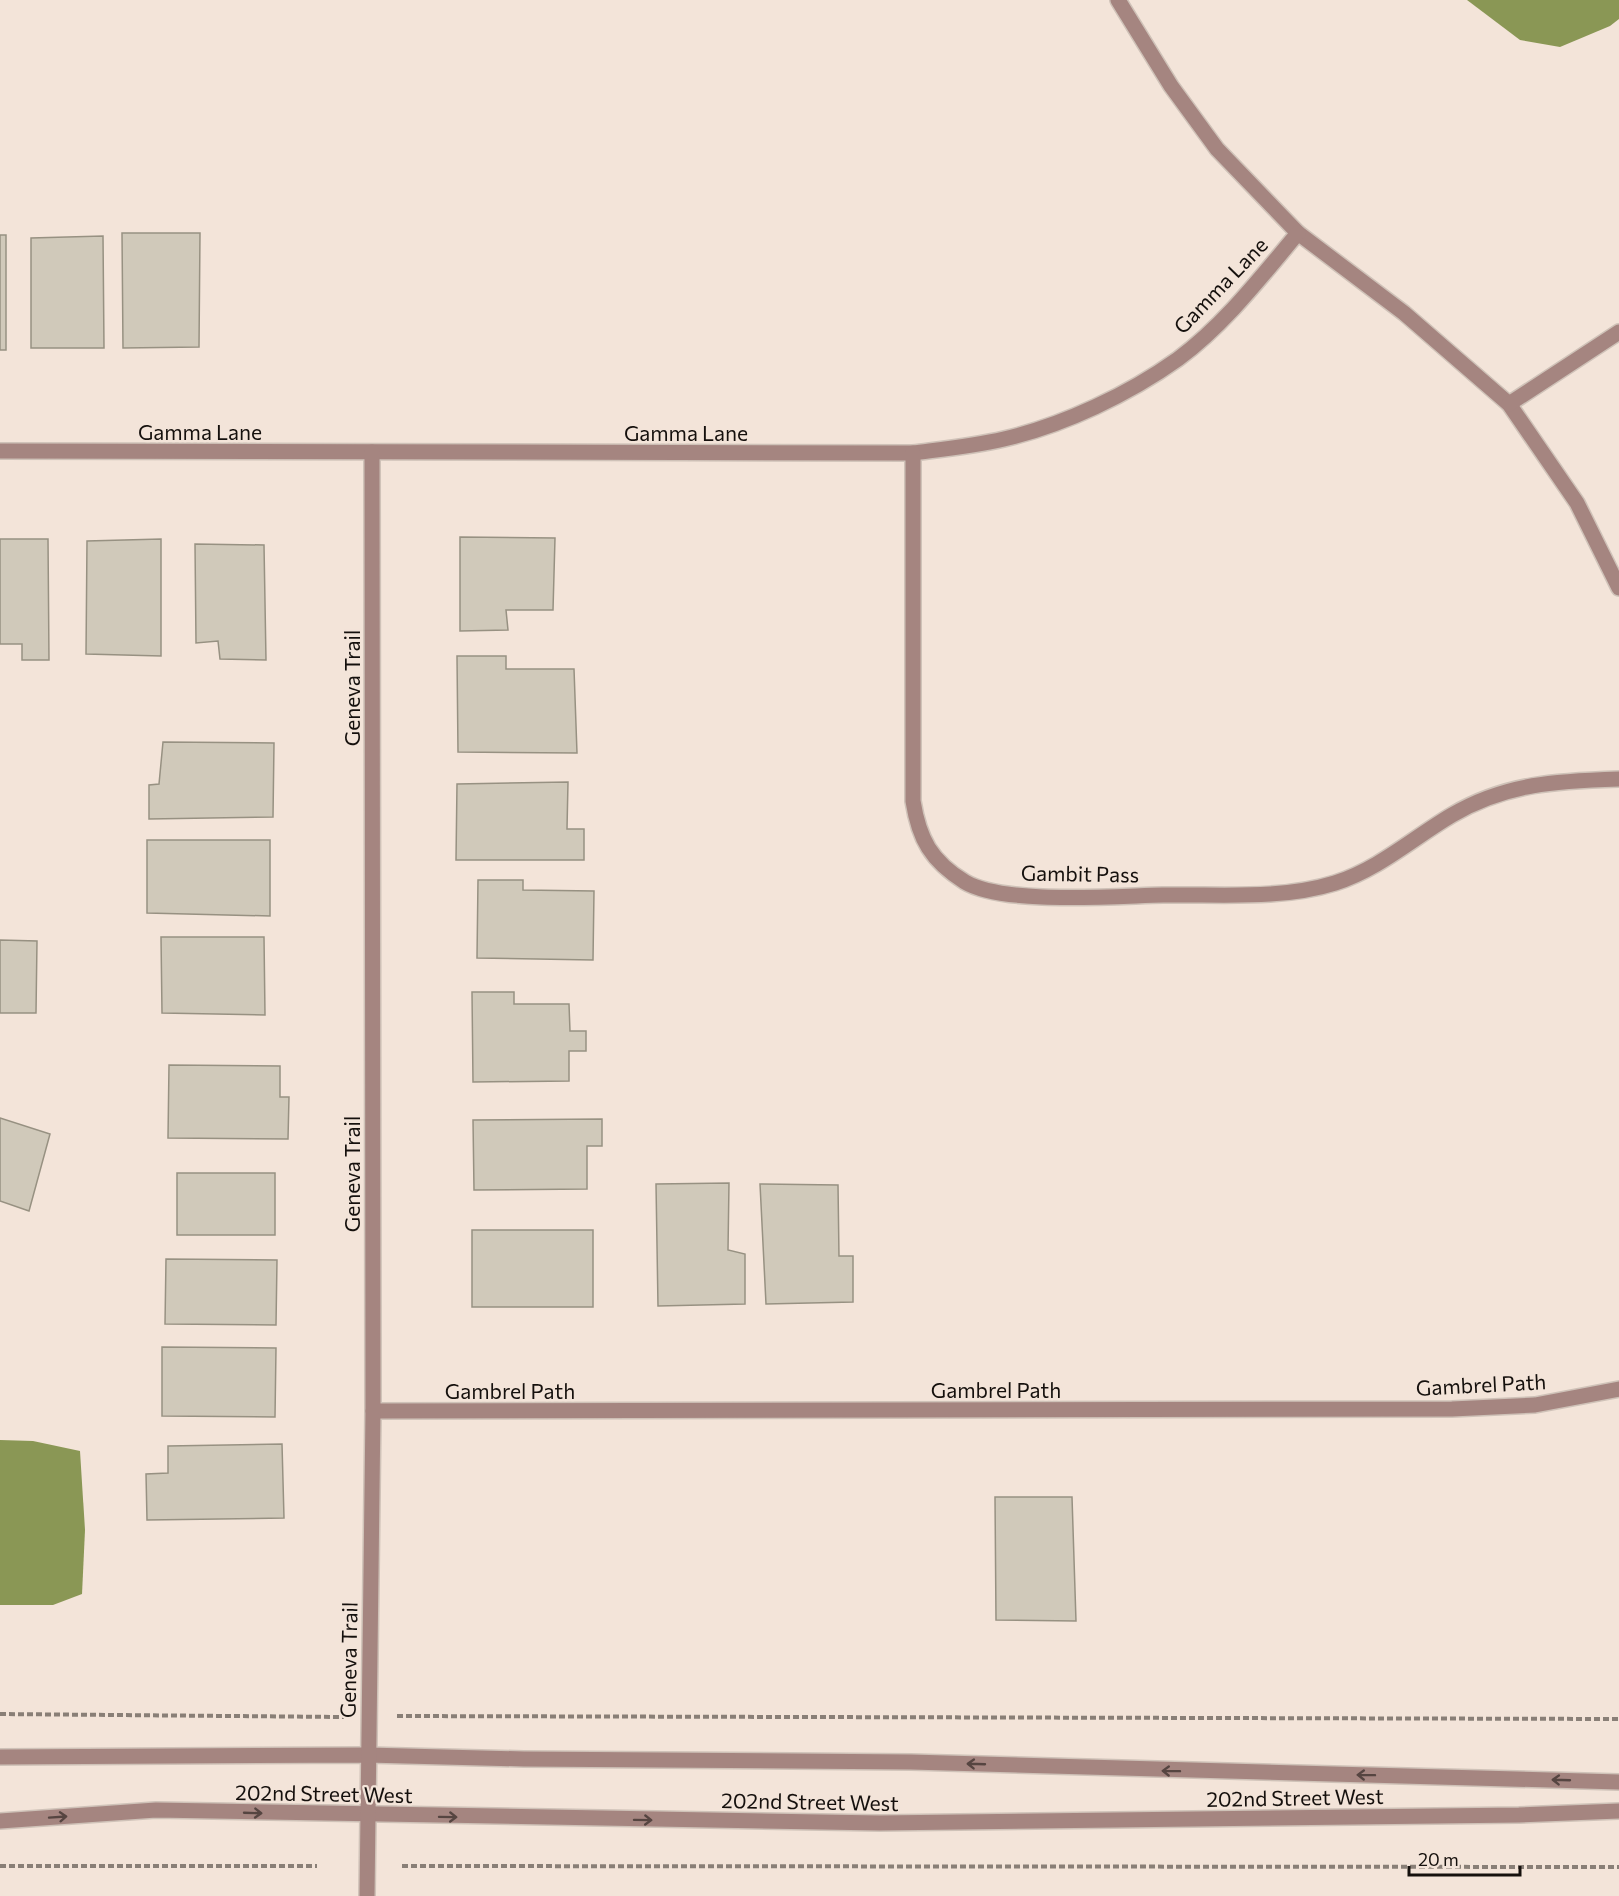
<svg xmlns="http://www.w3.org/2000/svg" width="1619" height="1896" viewBox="0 0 1619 1896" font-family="Commissioner,sans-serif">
	<rect width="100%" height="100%" fill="#f3e4d9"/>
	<!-- water -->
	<g fill="#8a9755">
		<polygon points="1467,0 1619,0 1619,19 1610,26 1560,47 1520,40"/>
		<polygon points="0,1440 33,1441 80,1451 85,1530 82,1594 53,1605 0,1605"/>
	</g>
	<!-- building -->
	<g fill="#d0c9ba" stroke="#979182" stroke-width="1.5">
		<polygon points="122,233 200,233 199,347 123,348"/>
		<rect x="0" y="235" width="6" height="115"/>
		<polygon points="103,236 104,348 31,348 31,238"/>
		<polygon points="460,537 555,538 553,610 506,610 508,630 460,631"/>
		<polygon points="0,539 48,539 49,660 22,660 22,644 0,644"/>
		<polygon points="161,539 161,656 86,654 87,541"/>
		<polygon points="195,544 264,545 266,660 220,659 218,641 196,643"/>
		<polygon points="457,656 506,656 506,669 574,669 577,753 458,752"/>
		<polygon points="163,742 274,743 273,817 149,819 149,785 159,784"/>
		<polygon points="568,782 567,829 584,829 584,860 456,860 457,784"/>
		<polygon points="147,840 270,840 270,916 147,913"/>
		<polygon points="478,880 523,880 523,890 594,891 593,960 477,958"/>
		<polygon points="161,937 264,937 265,1015 162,1013"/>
		<polygon points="0,940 37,941 36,1013 0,1013"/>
		<polygon points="472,992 514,992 514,1004 569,1004 570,1031 586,1031 586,1051 569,1051 569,1081 473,1082"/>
		<polygon points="169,1065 280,1066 280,1097 289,1097 288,1139 168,1138"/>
		<polygon points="0,1118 50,1134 29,1211 0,1201"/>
		<polygon points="602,1119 602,1146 587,1146 587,1189 474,1190 473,1120"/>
		<rect x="177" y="1173" width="98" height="62"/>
		<polygon points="729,1183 728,1250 745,1254 745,1304 658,1306 656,1184"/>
		<polygon points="760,1184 838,1185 839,1256 853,1256 853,1302 766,1304"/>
		<rect x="472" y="1230" width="121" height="77"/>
		<polygon points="166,1259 277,1260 276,1325 165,1324"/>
		<polygon points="162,1347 276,1348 275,1417 162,1416"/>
		<polygon points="282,1444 284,1518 147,1520 146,1474 168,1473 168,1446"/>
		<polygon points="995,1497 1072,1497 1076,1621 996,1620"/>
	</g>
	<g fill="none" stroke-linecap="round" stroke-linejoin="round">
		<defs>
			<g id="street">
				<polyline points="1118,0 1171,86 1217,149 1298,233 1404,313 1509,404 1577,503 1619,588"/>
				<polyline points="1509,404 1619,332"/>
				<path d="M0,451l913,2c31,-4 61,-7 91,-14 60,-14 125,-45 174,-80 47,-35 83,-82 120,-126"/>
				<path d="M913,453v348c6,38 18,60 52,81 39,23 150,14 198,13 56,-1 118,5 172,-12 44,-14 78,-45 117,-68 54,-32 106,-34 167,-36"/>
				<polyline points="373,1411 1452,1409 1535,1405 1619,1389"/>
				<polyline points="0,1757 368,1755 524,1759 911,1762 1619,1782"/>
				<polyline points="0,1821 156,1810 880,1823 1519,1815 1619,1811"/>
				<polyline points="367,1896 373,1411 372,452"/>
			</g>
		</defs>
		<!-- street casing -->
		<use href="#street" stroke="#cfc2b8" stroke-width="18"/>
		<!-- path -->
		<g stroke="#897f77" stroke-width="4" stroke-dasharray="6 3" stroke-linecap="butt">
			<polyline points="0,1714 344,1717"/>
			<polyline points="397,1716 1619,1719"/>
			<polyline points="0,1866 317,1866"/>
			<polyline points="402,1866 1619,1867"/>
		</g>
		<!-- street -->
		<use href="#street" stroke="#a58580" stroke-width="15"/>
	</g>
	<!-- one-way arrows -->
	<defs><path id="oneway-shaft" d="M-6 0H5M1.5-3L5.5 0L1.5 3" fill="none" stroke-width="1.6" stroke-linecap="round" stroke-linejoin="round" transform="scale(1.5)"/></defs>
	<g stroke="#564541">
		<use href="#oneway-shaft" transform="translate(976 1764) rotate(-178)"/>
		<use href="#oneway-shaft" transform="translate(1171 1771) rotate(-179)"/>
		<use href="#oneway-shaft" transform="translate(1366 1775) rotate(-179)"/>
		<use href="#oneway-shaft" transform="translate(1561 1780) rotate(-178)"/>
		<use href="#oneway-shaft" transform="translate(253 1813) rotate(2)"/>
		<use href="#oneway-shaft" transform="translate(58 1817) rotate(-4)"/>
		<use href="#oneway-shaft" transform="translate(448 1817) rotate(1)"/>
		<use href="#oneway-shaft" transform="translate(643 1820) rotate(1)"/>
	</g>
	<g text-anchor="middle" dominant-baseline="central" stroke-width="4.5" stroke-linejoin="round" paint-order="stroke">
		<!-- street labels -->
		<g font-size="21" fill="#15100d" stroke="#f3e4d9">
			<text transform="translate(1220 285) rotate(-46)">Gamma Lane</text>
			<text x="200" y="431">Gamma Lane</text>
			<text x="686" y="432">Gamma Lane</text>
			<text transform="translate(351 688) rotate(-90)">Geneva Trail</text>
			<text transform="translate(1080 873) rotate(1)">Gambit Pass</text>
			<text transform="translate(351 1174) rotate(-90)">Geneva Trail</text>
			<text transform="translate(1481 1384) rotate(-3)">Gambrel Path</text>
			<text x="996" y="1389">Gambrel Path</text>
			<text x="510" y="1390">Gambrel Path</text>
			<text transform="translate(348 1660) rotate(-89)">Geneva Trail</text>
			<text transform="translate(324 1793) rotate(1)">202nd Street West</text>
			<text transform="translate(1295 1797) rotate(-1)">202nd Street West</text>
			<text transform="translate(810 1801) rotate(1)">202nd Street West</text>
		</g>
	</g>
	<!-- scale -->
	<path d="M1409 1866v9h111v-9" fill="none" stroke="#15100d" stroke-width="3"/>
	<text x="1418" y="1866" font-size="18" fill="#15100d" stroke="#f3e4d9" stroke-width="4.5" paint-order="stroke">20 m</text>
</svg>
